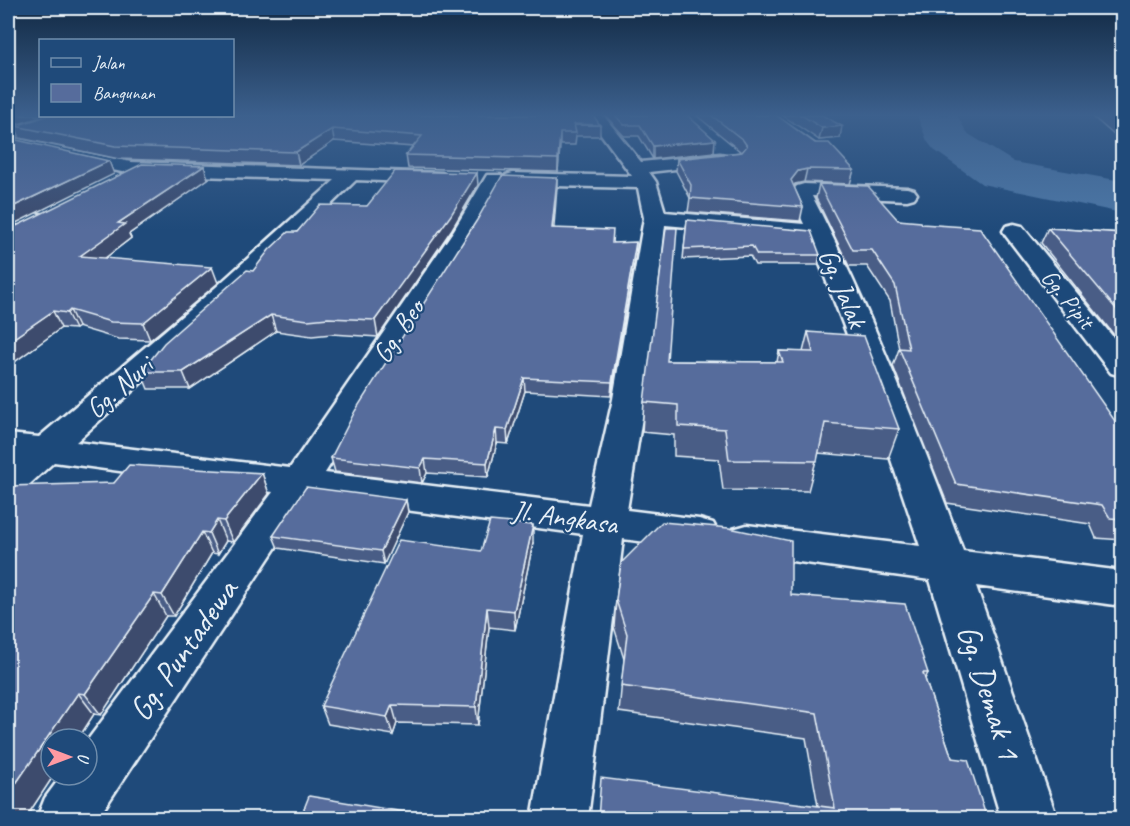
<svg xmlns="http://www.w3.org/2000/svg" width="1130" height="826" font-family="Caveat,sans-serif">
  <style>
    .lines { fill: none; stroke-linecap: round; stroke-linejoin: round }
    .river { fill: #4d78a7; fill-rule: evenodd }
    .street-casing { stroke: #e8f1f8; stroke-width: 5 }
    .street { fill: #1f4a7a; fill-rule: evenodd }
    .wall { fill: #4a5d86; stroke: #e8f1f8; stroke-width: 1.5 }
    .shaded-wall { fill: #3c4c6d; stroke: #e8f1f8; stroke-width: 1.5 }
    .building { fill: #566c9c; stroke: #e8f1f8; stroke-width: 1.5 }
    .labels { text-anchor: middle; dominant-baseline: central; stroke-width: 4.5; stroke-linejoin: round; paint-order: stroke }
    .far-street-label { font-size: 24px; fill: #e8f1f8; stroke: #1f4a7a }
    .street-label { font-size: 28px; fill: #e8f1f8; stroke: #1f4a7a }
    .near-street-label { font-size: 33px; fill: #e8f1f8; stroke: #1f4a7a }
  </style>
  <rect width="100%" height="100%" fill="#1f4a7a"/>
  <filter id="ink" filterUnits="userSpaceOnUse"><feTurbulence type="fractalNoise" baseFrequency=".0167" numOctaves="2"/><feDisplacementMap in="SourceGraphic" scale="12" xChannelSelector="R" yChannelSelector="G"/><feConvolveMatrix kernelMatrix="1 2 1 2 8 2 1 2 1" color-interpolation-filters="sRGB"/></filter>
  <g filter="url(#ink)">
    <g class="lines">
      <!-- river -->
      <path class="river" d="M917 115H957L967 133 1014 162 1122 181V213L982 184 934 150 927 141Z"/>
      <defs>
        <g id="street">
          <path d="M587 115H603L641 162 720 154 726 155 729 159 726 163 720 164 649 172 656 182 665 212 804 224 790 193 797 186 804 184 907 188 914 190 917 194 914 198 907 200 812 196C871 310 918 431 963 551L1122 571V606L976 586 1057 818H1001L930 580 747 555 733 551 727 540 733 529 747 525 920 546 863 376 810 238 665 225 645 399 627 510 699 519 713 523 719 534 713 545 699 549 623 539 588 818H532L583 534 309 497 98 818H37L45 798 62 775H87V741L273 492 54 462 21 492 8 496V463L15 457 8 456V434L39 437 215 288 335 180 131 174 8 147V137L131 162 442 173 445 177 442 181 435 183 356 180 234 299 76 442 290 468 454 230 487 175H501L503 179 506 175 513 173 632 176ZM504 179 506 183 513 185 638 188 644 218 613 399 589 505 325 473 476 230Z"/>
          <path d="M8 211 50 215 53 220 50 225 42 226 8 223Z"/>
          <path d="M1014 224 1022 226 1122 348V376L1111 373 1006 236 1003 231 1006 226Z"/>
        </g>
      </defs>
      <!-- street casing -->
      <use href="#street" class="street-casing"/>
      <!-- street -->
      <use href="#street" class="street"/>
    </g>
    <!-- wall -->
    <g class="wall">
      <path d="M605 115H687L714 152 653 159 639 136H624Z"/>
      <path d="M696 115H776L854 170 850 184 804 182 795 184 794 187 803 207 800 221 688 212 690 198 676 171 677 159 741 152Z"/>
      <path d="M782 115H822L840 138 819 140Z"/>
      <path d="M1091 115H1122V142Z"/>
      <path d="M600 125V136H576L575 145H560L558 172 408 168 406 155 413 147 334 141 299 165 119 159 20 138 15 126Z"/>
      <path d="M204 166 208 179 129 234 131 238 105 258 218 283 150 340 118 339 78 327 75 329 61 328 13 363 8 362V230Z"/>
      <path d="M557 178 553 228 613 243 636 253 611 396 525 391 508 444 497 443 488 477 427 473 422 483 335 472 331 458Z"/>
      <path d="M819 184 898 220 922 224 1122 431V540L1096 538 1090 524 947 503 893 366 899 349 890 301 867 266H849L816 198Z"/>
      <path d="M478 185 452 229 378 337 332 334 312 336 276 331 190 389H148L141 372 297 232 367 206Z"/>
      <path d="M687 220 820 255 818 265H755L750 256 683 259Z"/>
      <path d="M1048 228 1122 233V345L1041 243Z"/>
      <path d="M808 332 899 429 888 459 818 453 808 491 723 490 719 459 674 456V435L642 432 644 402 667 361 777 362 779 351 803 352Z"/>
      <path d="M262 473 269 494 233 542 226 541 218 554 212 553 174 616H166L101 715 94 714 78 739H51V775H54L25 819H8L114 483Z"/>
      <path d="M406 500 408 512 384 564 278 548 273 536Z"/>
      <path d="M533 543 515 630 489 627 478 725 397 723 393 735 328 724 321 706 481 551Z"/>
      <path d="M791 595 928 673 925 679 952 758 987 819H598L818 806 806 738 619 712 624 659 614 627 616 600Z"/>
    </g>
    <!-- shaded-wall -->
    <g class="shaded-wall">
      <path d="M8 115H40L44 116 8 127Z"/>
      <path d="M842 126 840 138 819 140 822 128Z"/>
      <path d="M332 129 334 141 299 165 296 152Z"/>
      <path d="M560 133V145L558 172V159Z"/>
      <path d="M715 140 714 152 653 159V146Z"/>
      <path d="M109 161 114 174 8 227V209Z"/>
      <path d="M204 166 208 179 129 234 131 238 87 272 80 256 118 223Z"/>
      <path d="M807 169 804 182 795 184 788 194 791 180 798 171Z"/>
      <path d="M477 173 478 185 452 229 378 337 375 320Z"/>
      <path d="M557 178V188L553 239 552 228Z"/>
      <path d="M636 242V253L611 396 612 382Z"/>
      <path d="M212 267 218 283 150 340 143 323Z"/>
      <path d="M70 310 78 327 75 329 67 313Z"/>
      <path d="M53 311 61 328 13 363 8 353V342Z"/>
      <path d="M271 315 276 331 190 389 183 372Z"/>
      <path d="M524 378 525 391 508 444 507 430Z"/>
      <path d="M496 429 497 443 488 477 487 463Z"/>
      <path d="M425 459 427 473 422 483 420 468Z"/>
      <path d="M262 473 269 494 233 542 224 521Z"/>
      <path d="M406 500 408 512 384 564 381 551Z"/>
      <path d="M217 520 226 541 218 554 209 533Z"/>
      <path d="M533 525V543L515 630 514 611Z"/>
      <path d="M202 532 212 553 174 616 162 595Z"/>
      <path d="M154 594 166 616 101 715 85 694Z"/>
      <path d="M487 608 489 627 478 725 476 707Z"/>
      <path d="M78 693 94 714 78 739H51V775H54L25 819H8V795Z"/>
      <path d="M392 705 397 723 393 735 387 717Z"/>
    </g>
    <!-- building -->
    <g class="building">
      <path d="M232 115H593L600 125 574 124 576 133H560L558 159 406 155 422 136 332 129 296 152 115 146 15 126 47 116Z"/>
      <path d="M615 115H687L715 140 653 146 640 125H624Z"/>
      <path d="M711 115H776L815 143H829L854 170 807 169 798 171 791 180 803 207 690 198 691 185 677 159 742 152 747 146 743 140Z"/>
      <path d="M801 115H822L842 126 822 128Z"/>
      <path d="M1111 115H1122V124Z"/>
      <path d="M8 138 109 161 8 209Z"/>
      <path d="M142 164 204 166 118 223 125 224 80 256 212 267 143 323 111 322 70 310 67 313 53 311 8 342V230Z"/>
      <path d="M395 171 477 173 451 215 375 320 328 318 308 320 271 315 183 372H141L164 343 247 270 253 271 269 250 288 232H297L320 205 367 206Z"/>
      <path d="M502 176 557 178 552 228 613 230 612 243 636 242 612 382 524 378 507 430 496 429 487 463 425 459 420 468 331 458 355 411 477 220Z"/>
      <path d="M819 184 868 186 898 220 921 222 922 224 980 228 1122 431V519L1110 518 1102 505 956 484 899 348 909 349 895 285 872 250H853Z"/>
      <path d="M687 220 811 231 820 255H757L752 246 684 249Z"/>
      <path d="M666 228H677L667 361 783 362 779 351 813 352 808 332 864 336 899 429 825 423 817 461 729 460 725 429 678 426V405L644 402Z"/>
      <path d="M1048 228 1122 233V316Z"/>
      <path d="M129 465 262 473 224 521 217 520 209 533 202 532 162 595 154 594 85 694 78 693 8 795V486L114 483Z"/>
      <path d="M306 487 406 500 381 551 273 536Z"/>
      <path d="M490 521 533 525 514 611 487 608 476 707 392 705 387 717 321 706 399 540 481 551Z"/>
      <path d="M662 522 729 528 791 541V595L905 604 928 673H923L952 758 968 760 987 819H598L601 778 835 808 817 713 621 686 627 634 616 600 621 563Z"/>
      <path d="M309 796 434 817 433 819H300Z"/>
    </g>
  </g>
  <!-- sky -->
  <linearGradient id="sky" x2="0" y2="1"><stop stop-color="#112943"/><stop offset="0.5" stop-color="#3c608d"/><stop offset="1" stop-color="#3c608d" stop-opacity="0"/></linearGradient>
  <rect width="1130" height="230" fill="url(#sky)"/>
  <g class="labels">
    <!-- far-street labels -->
    <g class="far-street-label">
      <text transform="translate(1068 299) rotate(51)">Gg. Pipit</text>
    </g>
    <!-- street labels -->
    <g class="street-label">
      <text transform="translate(843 288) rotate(67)">Gg. Jalak</text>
      <text transform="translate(398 331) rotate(-56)">Gg. Beo</text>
      <text transform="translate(119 387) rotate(-41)">Gg. Nuri</text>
      <text transform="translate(565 517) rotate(8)">Jl. Angkasa</text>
    </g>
    <!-- near-street labels -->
    <g class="near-street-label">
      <text transform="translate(183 650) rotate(-55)">Gg. Puntadewa</text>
      <text transform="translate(989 692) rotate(72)">Gg. Demak 1</text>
    </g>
  </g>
  <!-- margin -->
  <rect width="1130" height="826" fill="none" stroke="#1f4a7a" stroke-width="30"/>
  <rect x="15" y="15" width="1100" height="796" fill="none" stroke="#e8f1f8" stroke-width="2" filter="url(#ink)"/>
  <!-- legend -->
  <rect x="39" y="39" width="195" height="78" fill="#1f4a7a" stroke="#6f8dac" stroke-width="1.5"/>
  <rect x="51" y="58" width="30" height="9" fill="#1f4a7a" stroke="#6f8dac" stroke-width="1.5"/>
  <text x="93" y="69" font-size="18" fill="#e8f1f8">Jalan</text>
  <rect x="51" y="84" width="30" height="18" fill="#566c9c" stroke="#6f8dac" stroke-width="1.5"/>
  <text x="93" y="99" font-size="18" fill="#e8f1f8">Bangunan</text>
  <!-- north arrow -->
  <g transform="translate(69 757) rotate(90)"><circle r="28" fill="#1f4a7a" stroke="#6f8dac" stroke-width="1.5"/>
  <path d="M0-4.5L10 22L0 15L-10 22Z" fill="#ff9aa2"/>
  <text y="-9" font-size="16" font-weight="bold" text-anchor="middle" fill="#e8f1f8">U</text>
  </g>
</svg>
